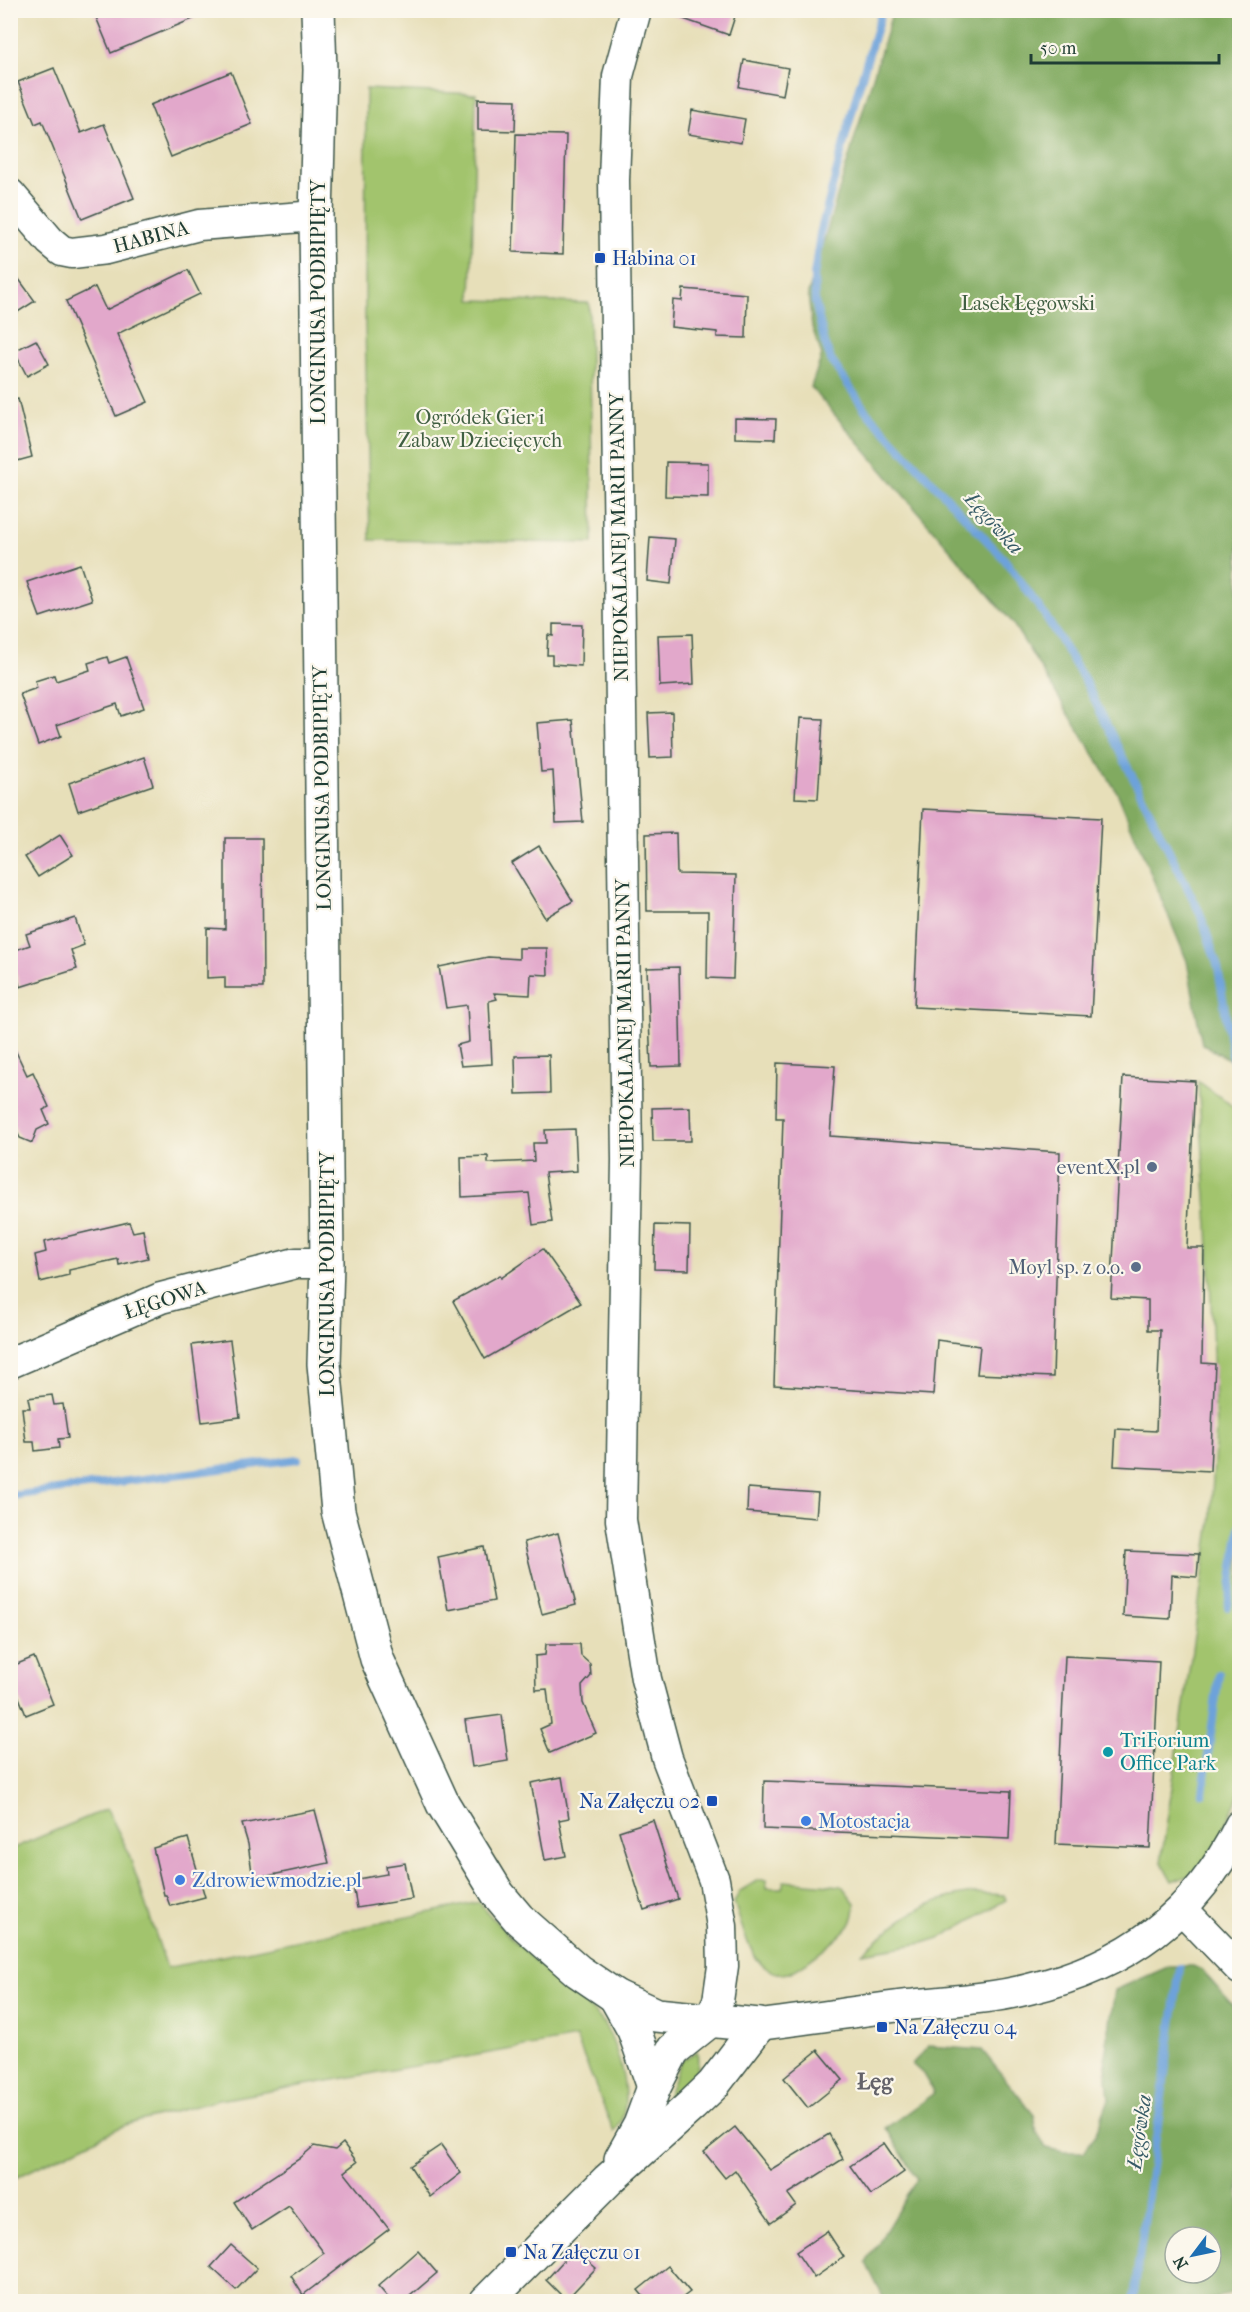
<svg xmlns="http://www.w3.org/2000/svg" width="1250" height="2312" font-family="'IM FELL French Canon',serif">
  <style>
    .green { fill: #a2c46d; stroke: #608050; stroke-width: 1.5 }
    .forest { fill: #81aa60; stroke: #50744a; stroke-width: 1.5; fill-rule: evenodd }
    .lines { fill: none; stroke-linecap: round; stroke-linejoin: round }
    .stream { stroke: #6da2da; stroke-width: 8 }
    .building { fill: #e2a8cb }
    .street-casing { stroke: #3d5548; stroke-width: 33 }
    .secondary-casing { stroke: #3d5548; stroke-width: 36 }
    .street { stroke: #fff; stroke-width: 30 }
    .secondary { stroke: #fff; stroke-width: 33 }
    .transit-dot { fill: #1a4fb4; stroke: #fbf7ec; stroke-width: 2 }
    .service-dot { fill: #5c6f8a; stroke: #fbf7ec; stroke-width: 2 }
    .culture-dot { fill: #0f9aa8; stroke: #fbf7ec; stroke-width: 2 }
    .shop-dot { fill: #3f7fe0; stroke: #fbf7ec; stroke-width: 2 }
    .labels { text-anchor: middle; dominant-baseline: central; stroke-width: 4.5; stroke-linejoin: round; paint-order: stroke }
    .street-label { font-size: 20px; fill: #1f3d34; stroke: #fbf7ec }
    .transit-label { font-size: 20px; fill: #164399; stroke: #fbf7ec; text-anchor: start }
    .park-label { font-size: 20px; fill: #405f42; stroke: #fbf7ec }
    .service-label { font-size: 20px; fill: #4e5e75; stroke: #fbf7ec; text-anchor: end }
    .culture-label { font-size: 20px; fill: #0d838f; stroke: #fbf7ec; text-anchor: start }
    .shop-label { font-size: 20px; fill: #366cbe; stroke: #fbf7ec; text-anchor: start }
    .water-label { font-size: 21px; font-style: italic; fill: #365b66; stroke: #fbf7ec }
    .quarter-label { font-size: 22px; font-weight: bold; fill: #636269; stroke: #fbf7ec }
  </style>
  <rect width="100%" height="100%" fill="#fbf7ec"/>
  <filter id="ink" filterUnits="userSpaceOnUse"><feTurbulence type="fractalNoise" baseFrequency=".0167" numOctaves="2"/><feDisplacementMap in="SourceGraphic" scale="12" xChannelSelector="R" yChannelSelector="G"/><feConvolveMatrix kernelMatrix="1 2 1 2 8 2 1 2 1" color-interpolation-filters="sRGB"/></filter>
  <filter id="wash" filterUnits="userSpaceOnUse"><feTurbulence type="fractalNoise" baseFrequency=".008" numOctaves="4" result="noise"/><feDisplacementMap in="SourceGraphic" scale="24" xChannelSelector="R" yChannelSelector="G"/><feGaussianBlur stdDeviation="1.35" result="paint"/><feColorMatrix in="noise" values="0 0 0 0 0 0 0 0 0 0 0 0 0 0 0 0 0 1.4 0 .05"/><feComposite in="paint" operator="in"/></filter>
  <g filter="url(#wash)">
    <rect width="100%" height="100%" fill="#e7dfb9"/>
    <!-- green -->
    <g class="green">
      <path d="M366 89 476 94 471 300 589 303 593 543 370 540 365 325Z"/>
      <path d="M1198 1081 1239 1111 1240 1792 1217 1845 1195 1873 1172 1882 1161 1862 1210 1527 1216 1430 1208 1226Z"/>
      <path d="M107 1809 127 1849 167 1968 479 1902C505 1935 536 1962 567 1990 578 2000 596 2011 604 2024 619 2050 637 2108 614 2132L576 2038 218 2100 125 2125 11 2180V1849Z"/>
      <path d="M758 1880H766L767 1888H782L784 1881 842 1886 855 1903C855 1911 854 1918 850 1925 842 1936 801 1969 788 1973 780 1975 772 1972 766 1968 748 1955 741 1922 734 1902L740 1891Z"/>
      <path d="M974 1893 1004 1895 1006 1900 942 1937 923 1943 862 1953C899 1920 923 1899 974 1893Z"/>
      <path d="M697 2051C702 2083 685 2093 662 2110L681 2061Z"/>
    </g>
    <!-- forest -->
    <g class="forest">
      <path d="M893 10 1239 11V1065L1202 1044 1187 961 1117 792 1012 622 811 387 822 355 812 327 808 294Z"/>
      <path d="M1170 1966H1193L1202 1970 1239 2013V2290L1203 2302 885 2301 866 2263 917 2179 886 2128 934 2093 923 2074 912 2064 929 2046 982 2050 1034 2115 1037 2133 1046 2148 1064 2152H1084L1095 2136 1109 2099 1105 2056 1115 1990ZM1175 2237H1211V2273H1175Z"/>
    </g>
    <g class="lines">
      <!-- stream -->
      <g class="stream">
        <path d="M882 10 856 97 820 234 814 276 815 302 825 343 831 360 866 411 1005 560 1046 617 1085 681 1200 913 1218 967 1233 1060"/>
        <path d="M10 1496 298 1459"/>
        <path d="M1228 1607 1240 1527"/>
        <path d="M1203 1793 1219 1674"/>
        <path d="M1133 2302 1180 1968"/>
      </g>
    </g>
    <g id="blocks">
      <!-- building -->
      <g class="building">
        <path d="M93 10H212V11L111 53Z"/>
        <path d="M672 10H737L729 35 672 15Z"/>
        <path d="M744 60 788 68 783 95 739 87Z"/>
        <path d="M54 68 81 133 104 124 134 198 82 219 42 121 35 124 18 82Z"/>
        <path d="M231 72 252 124 171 157 150 105Z"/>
        <path d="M478 99 516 100 515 131 478 130Z"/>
        <path d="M692 110 745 119 741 143 688 134Z"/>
        <path d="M516 134 566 135 563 254 513 252Z"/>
        <path d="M10 267 35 301 10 317Z"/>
        <path d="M188 270 200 294 117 334 148 402 116 416 66 301 95 287 106 310Z"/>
        <path d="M683 289 747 294 746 338 717 337V332L671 327 673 300 682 301Z"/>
        <path d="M36 340 49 364 27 376 14 351Z"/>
        <path d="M18 399 32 457 10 463V400Z"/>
        <path d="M735 418 776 419 775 439 735 438Z"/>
        <path d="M666 462 708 463V497L665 496Z"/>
        <path d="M650 537 675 539 671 584 647 581Z"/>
        <path d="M80 564 92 600 40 617 27 582Z"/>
        <path d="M553 624 582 625 581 666 552 664V655H547L548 635 553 636Z"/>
        <path d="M692 634 694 684 660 686 658 635Z"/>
        <path d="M107 657 109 663 126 657 144 708 121 716 117 704 87 714 57 725 61 736 38 745 20 694 37 688 35 681 54 675 56 681 90 670 88 663Z"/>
        <path d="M672 712 673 757 650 758 648 713Z"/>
        <path d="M800 718 823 719 818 799 795 798Z"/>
        <path d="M573 720 583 822 556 823 553 771 541 772 537 723Z"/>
        <path d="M144 757 153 785 78 811 69 783Z"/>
        <path d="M923 809 1101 818 1091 1016 914 1007Z"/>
        <path d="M676 833 677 874 736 875 733 979 707 978 708 911H647L646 834Z"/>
        <path d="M60 835 73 855 38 877 25 857Z"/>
        <path d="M225 838H262L263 988H225V977L207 978V928L225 929Z"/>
        <path d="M539 846 573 901 545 918 512 863Z"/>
        <path d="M75 918 84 945 71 950 77 969 20 987 10 952 30 945 26 934Z"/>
        <path d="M519 948H547L548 975 531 974 530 995 494 993 497 999 489 1001 492 1064 461 1066 457 1045 469 1042 467 1005 446 1008 439 967 488 957 519 959Z"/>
        <path d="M679 967 681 1066 651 1067 647 968Z"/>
        <path d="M10 1039 27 1075 33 1072 49 1107 43 1110 49 1124 37 1130 32 1143 20 1138 10 1118Z"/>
        <path d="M549 1055 550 1093 516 1094 515 1056Z"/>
        <path d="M777 1063 835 1066 830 1136 1060 1152 1053 1377 977 1374 980 1346 937 1340 933 1395 774 1385 783 1118H776Z"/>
        <path d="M1123 1077 1195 1081 1187 1248H1204L1202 1363 1215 1364 1210 1471 1114 1466 1116 1429 1156 1431 1160 1330H1148V1300L1111 1298Z"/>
        <path d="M690 1107 691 1141H653L652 1108Z"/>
        <path d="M575 1129 577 1171 545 1173 552 1222 533 1225 529 1193 462 1197 461 1157 488 1156V1163L534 1161 533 1143H546L545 1130Z"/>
        <path d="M129 1222 133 1232 143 1230 148 1258 119 1265 118 1259 69 1270V1275L40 1282 35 1255 46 1252 44 1242Z"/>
        <path d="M655 1225 690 1226 689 1270 654 1269Z"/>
        <path d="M543 1249 581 1303 485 1359 453 1301 500 1275 501 1278Z"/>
        <path d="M230 1340 240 1417 202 1422 192 1345Z"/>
        <path d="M52 1395 54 1405 63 1404 68 1438 58 1439 59 1448 35 1451 34 1442H26L22 1408H30L28 1398Z"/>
        <path d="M748 1488 818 1493 816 1518 747 1512Z"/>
        <path d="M558 1533 576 1605 542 1614 524 1542Z"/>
        <path d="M484 1547 494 1601 448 1610 438 1557Z"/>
        <path d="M1126 1551 1199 1554 1197 1577 1172 1575 1170 1619 1123 1616Z"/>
        <path d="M546 1644H580L581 1656 590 1664 591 1676 582 1686 583 1703 596 1733 550 1753 540 1729 551 1724 547 1689 536 1690 535 1656 545 1655Z"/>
        <path d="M1065 1656 1159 1661 1150 1848 1056 1844Z"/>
        <path d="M34 1657 53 1704 26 1715 10 1675V1667Z"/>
        <path d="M502 1715 508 1761 472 1767 465 1720Z"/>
        <path d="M562 1777 569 1818 559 1820 566 1856 545 1860 531 1783Z"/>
        <path d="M764 1781 1011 1791 1009 1839 763 1829Z"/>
        <path d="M315 1810 329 1863 253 1879 248 1844 242 1824Z"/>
        <path d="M653 1820 678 1899 644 1910 619 1831Z"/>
        <path d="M188 1838 205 1897 170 1906 166 1895H164L153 1848Z"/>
        <path d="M405 1863 412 1899 357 1908 352 1880 387 1874 386 1866Z"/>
        <path d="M818 2050 843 2080 808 2108 784 2078Z"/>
        <path d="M735 2127 770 2170 829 2134 843 2159 788 2194 796 2205 771 2223 735 2170 725 2178 704 2152Z"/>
        <path d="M343 2143 357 2162 344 2172 389 2229 303 2295 291 2276 324 2253 289 2206 252 2230 234 2202 299 2159 314 2146 335 2150Z"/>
        <path d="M884 2143 904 2172 871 2195 850 2166Z"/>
        <path d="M441 2145 461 2173 430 2197 410 2166Z"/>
        <path d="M827 2231 844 2257 814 2278 796 2252Z"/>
        <path d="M231 2245 257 2268 236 2290 211 2267Z"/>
        <path d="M574 2249 596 2268 566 2300 546 2280Z"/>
        <path d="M418 2251 437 2273 404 2301H391L378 2286Z"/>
        <path d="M668 2266 690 2292 678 2301H647L638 2290Z"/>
      </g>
    </g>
  </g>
  <g filter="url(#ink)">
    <use href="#blocks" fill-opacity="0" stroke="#3d5548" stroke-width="1.5"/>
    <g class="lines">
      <defs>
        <g id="street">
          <path d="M636 10 618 76 614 180 627 1160 621 1520 646 1679 667 1758 714 1880 722 1926 723 1966 718 2001 708 2022"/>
          <path d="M10 194 50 241 62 251 72 253 106 249 199 225 316 216"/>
          <path d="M10 1363 161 1298 296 1263H327"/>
          <path d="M1183 1910 1240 1969"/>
          <path d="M759 2025C809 2019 858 2011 908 2005 948 2001 990 1999 1029 1989 1126 1966 1196 1915 1240 1825"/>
        </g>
        <g id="secondary">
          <path d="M318 10 320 70 316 216 327 1263 324 1364 338 1511 377 1659 443 1804 498 1894 519 1919 578 1971 615 1996 656 2015 759 2025"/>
          <path d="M615 1996 634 2030 654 2087"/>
          <path d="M621 2159 640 2125 654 2087 673 2050 708 2022"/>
          <path d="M486 2302 608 2180 692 2105 713 2085 759 2025"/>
        </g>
      </defs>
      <!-- street casing -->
      <use href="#street" class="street-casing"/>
      <!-- secondary casing -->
      <use href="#secondary" class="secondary-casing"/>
      <!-- street -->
      <use href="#street" class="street"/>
      <!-- secondary -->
      <use href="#secondary" class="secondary"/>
    </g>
  </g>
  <!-- markers -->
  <g class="transit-dot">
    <rect x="594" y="252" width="12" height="12" rx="3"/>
    <rect x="706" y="1795" width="12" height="12" rx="3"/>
    <rect x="876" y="2021" width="12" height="12" rx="3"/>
    <rect x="505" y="2246" width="12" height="12" rx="3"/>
  </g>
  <g class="service-dot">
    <circle cx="1152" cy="1167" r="6"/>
    <circle cx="1136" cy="1267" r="6"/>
  </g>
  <circle class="culture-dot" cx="1108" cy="1752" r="6"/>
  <g class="shop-dot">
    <circle cx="806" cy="1821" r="6"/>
    <circle cx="180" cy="1880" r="6"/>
  </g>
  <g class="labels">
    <!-- street labels -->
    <g class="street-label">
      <text transform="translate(151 237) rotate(-15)">HABINA</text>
      <text transform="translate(318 302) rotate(-90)">LONGINUSA PODBIPIĘTY</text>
      <text transform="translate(619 537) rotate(-91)">NIEPOKALANEJ MARII PANNY</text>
      <text transform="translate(322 788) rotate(-91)">LONGINUSA PODBIPIĘTY</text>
      <text transform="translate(625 1023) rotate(-91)">NIEPOKALANEJ MARII PANNY</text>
      <text transform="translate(327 1274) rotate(-90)">LONGINUSA PODBIPIĘTY</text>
      <text transform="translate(165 1300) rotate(-18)">ŁĘGOWA</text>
    </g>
    <!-- transit labels -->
    <g class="transit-label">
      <text x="612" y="258">Habina 01</text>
      <text x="700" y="1801" text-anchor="end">Na Załęczu 02</text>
      <text x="894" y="2027">Na Załęczu 04</text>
      <text x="523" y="2252">Na Załęczu 01</text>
    </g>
    <!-- park labels -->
    <g class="park-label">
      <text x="1028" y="303">Lasek Łęgowski</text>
      <text x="480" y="417">Ogródek Gier i<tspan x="480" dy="23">Zabaw Dziecięcych</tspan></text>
    </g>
    <!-- service labels -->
    <g class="service-label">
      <text x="1140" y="1167">eventX.pl</text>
      <text x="1124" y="1267">Moyl sp. z o.o.</text>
    </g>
    <!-- culture labels -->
    <g class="culture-label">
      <text x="1120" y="1740">TriForium<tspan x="1120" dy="23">Office Park</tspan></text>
    </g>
    <!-- shop labels -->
    <g class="shop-label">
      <text x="818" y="1821">Motostacja</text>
      <text x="192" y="1880">Zdrowiewmodzie.pl</text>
    </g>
    <!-- water labels -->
    <g class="water-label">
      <text transform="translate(994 523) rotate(48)">Łęgówka</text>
      <text transform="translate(1139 2132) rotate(-82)">Łęgówka</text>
    </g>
    <!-- quarter labels -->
    <g class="quarter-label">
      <text x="875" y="2082">Łęg</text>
    </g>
  </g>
  <!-- margin -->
  <rect width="1250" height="2312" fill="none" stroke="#fbf7ec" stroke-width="36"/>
  <!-- north arrow -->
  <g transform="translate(1193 2255) rotate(238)"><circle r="28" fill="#fbf7ec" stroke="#a3ada2" stroke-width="1.5"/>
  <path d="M0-4.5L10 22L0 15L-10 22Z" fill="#1f6fb2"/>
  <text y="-9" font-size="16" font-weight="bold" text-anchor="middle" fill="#1f3d34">N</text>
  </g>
  <!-- scale -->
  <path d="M1031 54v9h188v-9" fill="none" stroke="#1f3d34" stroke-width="3"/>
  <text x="1040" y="54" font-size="18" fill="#1f3d34" stroke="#fbf7ec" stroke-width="4.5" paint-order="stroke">50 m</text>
</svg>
